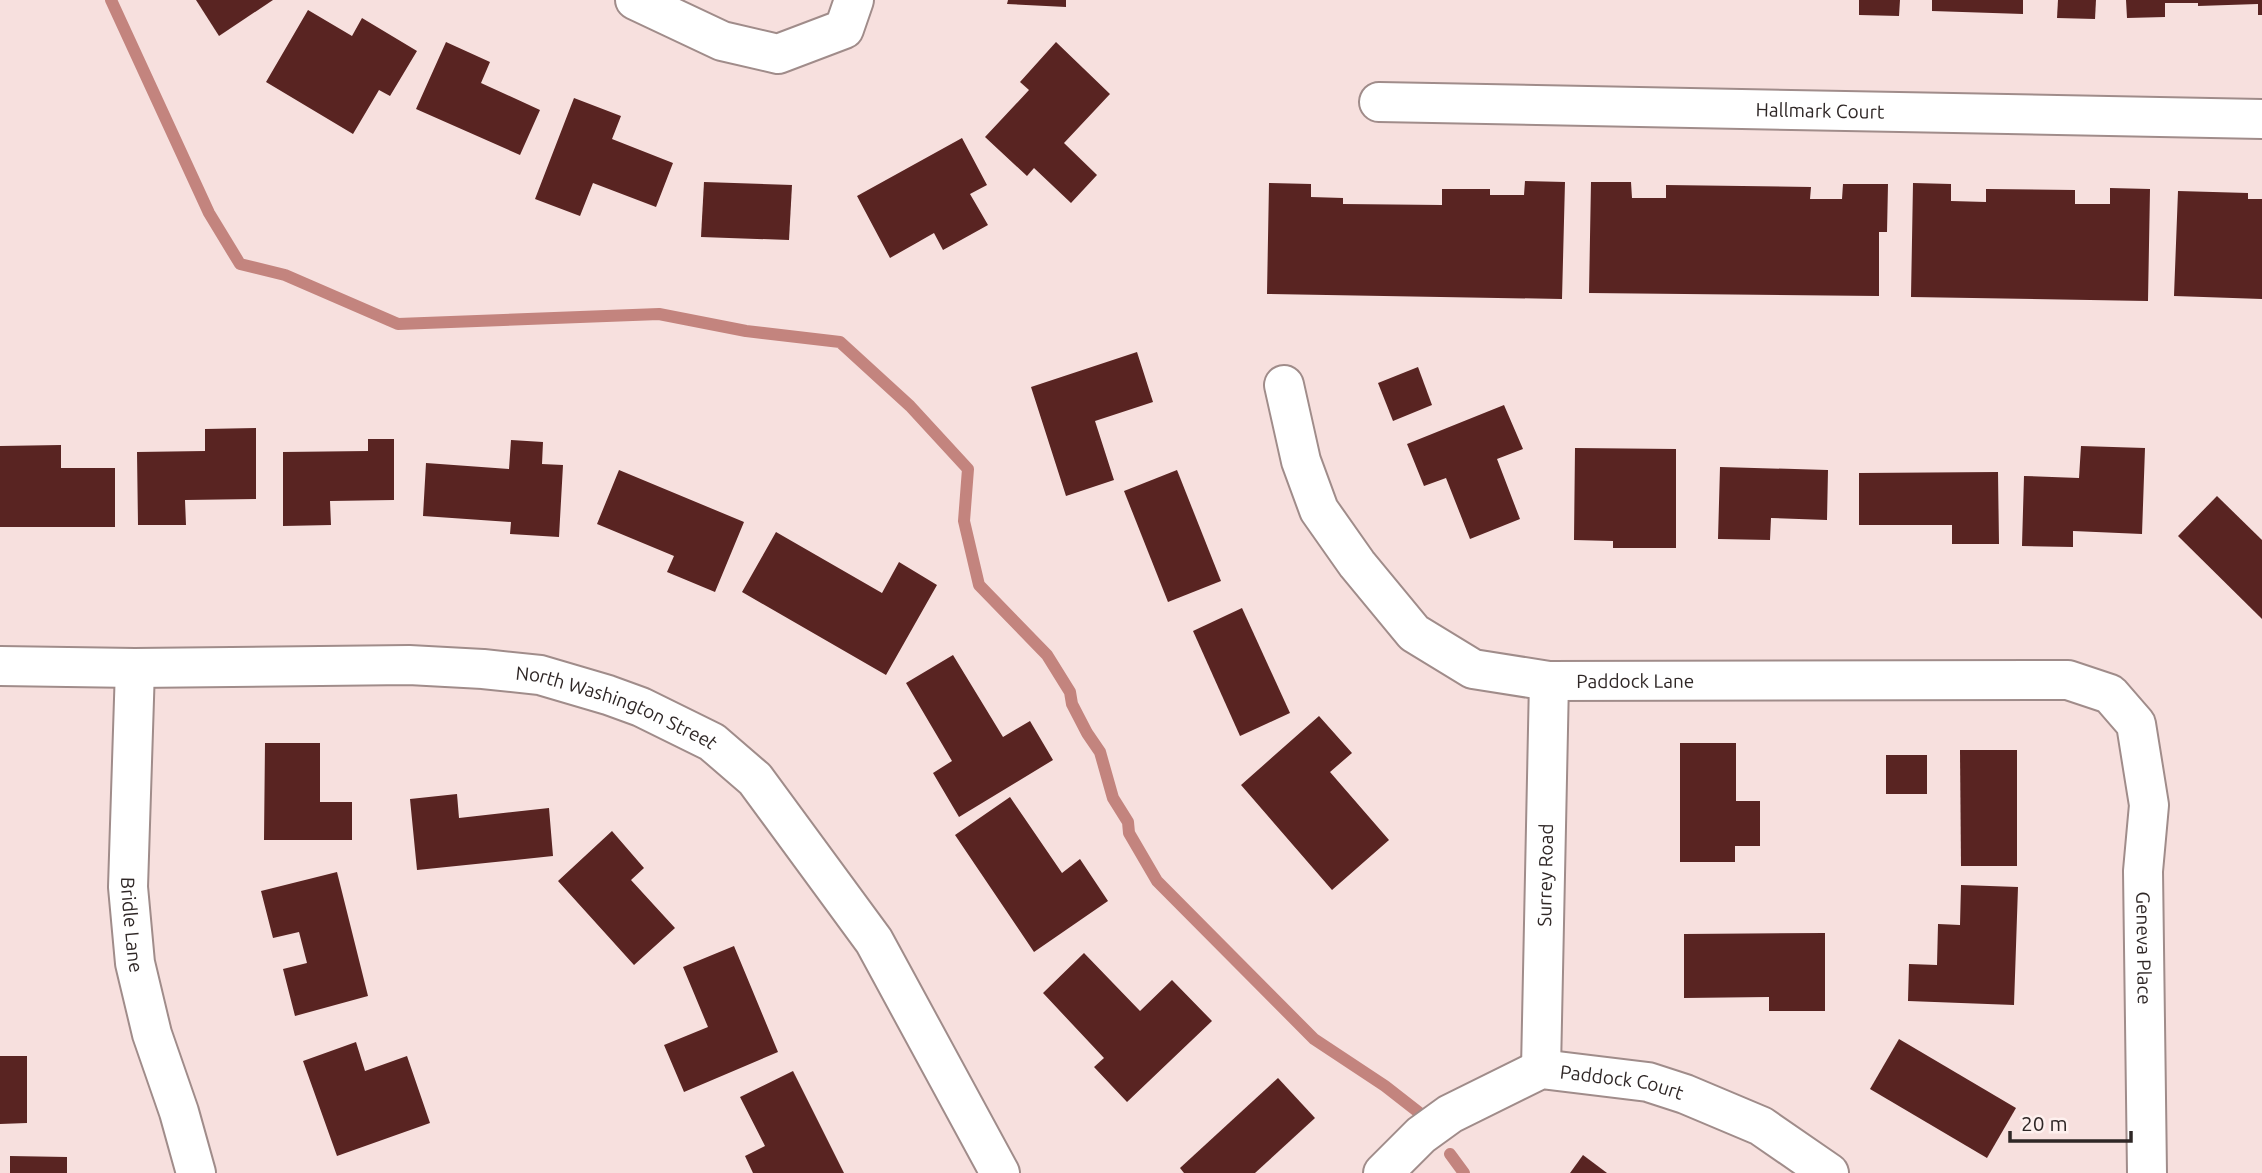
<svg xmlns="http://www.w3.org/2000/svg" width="2262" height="1173" font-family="Ubuntu,sans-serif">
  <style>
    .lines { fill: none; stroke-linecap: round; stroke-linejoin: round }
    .stream { stroke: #c3847e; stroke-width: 12 }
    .building { fill: #592422 }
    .minor-casing { stroke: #a08c8a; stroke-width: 42 }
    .minor { stroke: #fff; stroke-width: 38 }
    .labels { text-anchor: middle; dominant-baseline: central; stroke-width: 7; stroke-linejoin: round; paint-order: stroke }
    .street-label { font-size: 19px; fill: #2f2726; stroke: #fef0ee }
  </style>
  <rect width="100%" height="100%" fill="#f7e0de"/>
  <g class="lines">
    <!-- stream -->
    <g class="stream">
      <path d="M111 0 209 213 240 264 285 275 398 324 659 314 746 331 840 342 910 406 968 469 964 521 979 585 1047 655 1070 692 1072 704 1087 733 1100 752 1113 798 1128 822 1129 833 1157 881 1314 1039 1385 1086 1426 1118"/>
      <path d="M1450 1154 1464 1173"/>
    </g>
  </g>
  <!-- building -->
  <g class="building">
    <path d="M196 0H273L219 36Z"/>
    <path d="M1008 0H1066V7L1007 4Z"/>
    <path d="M1859 0H1900L1899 16 1859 15Z"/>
    <path d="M1932 0H2023V14L1932 11Z"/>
    <path d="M2058 0H2096L2095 19 2057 18Z"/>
    <path d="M2126 0H2262V15H2258V4L2198 6V3H2165V17L2127 18Z"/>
    <path d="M308 10 352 36 362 18 417 51 390 96 379 90 353 134 266 82Z"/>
    <path d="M446 42 490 62 481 83 540 110 520 155 416 109Z"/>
    <path d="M1056 42 1110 94 1064 143 1097 175 1071 203 1034 168 1027 176 985 137 1029 90 1020 82Z"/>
    <path d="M574 98 621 116 612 139 673 163 656 207 593 183 580 216 535 199Z"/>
    <path d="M962 138 987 185 970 194 988 225 943 250 934 233 890 258 857 196Z"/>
    <path d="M1525 181 1565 182 1562 299 1267 294 1269 183 1311 184V197L1343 198V204L1442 205V189H1490V195H1524Z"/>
    <path d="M704 182 792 185 789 240 701 237Z"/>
    <path d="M1591 182H1631L1632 198H1666V185L1811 187 1810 199H1842L1843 184H1888L1887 232H1879V296L1589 293Z"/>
    <path d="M1913 183 1951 184V201L1986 202V189L2075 190V204H2110V188L2150 189 2148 301 1911 297Z"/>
    <path d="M2178 191 2248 193V199H2262V299L2174 296Z"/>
    <path d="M1137 352 1153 402 1095 421 1114 480 1066 496 1031 387Z"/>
    <path d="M1418 367 1432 405 1393 421 1378 383Z"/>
    <path d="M1504 405 1523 449 1497 459 1520 519 1470 539 1446 478 1424 486 1407 444Z"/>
    <path d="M256 428V499L185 500 186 525H138L137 452 205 451V429Z"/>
    <path d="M368 439H394V500L330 501 331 525 283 526V452L368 451Z"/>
    <path d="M511 440 543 442 542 464 563 465 559 537 510 534 511 522 423 516 426 463 509 469Z"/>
    <path d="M61 445V468H115V527H0V446Z"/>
    <path d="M2081 446 2145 448 2142 534 2073 531V547L2022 546 2024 476 2079 478Z"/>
    <path d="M1575 448 1676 449V548H1613V541L1574 540Z"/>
    <path d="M1720 467 1828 470 1827 520 1771 518 1770 540 1718 539Z"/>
    <path d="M619 470 744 522 715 592 667 572 674 556 597 524Z"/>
    <path d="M1177 470 1221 581 1168 602 1124 491Z"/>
    <path d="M1998 472 1999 544H1952V525H1859V473Z"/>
    <path d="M2217 496 2262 540V619L2178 536Z"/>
    <path d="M776 532 882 593 899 562 937 585 886 675 742 592Z"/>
    <path d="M1242 608 1290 713 1240 736 1193 631Z"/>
    <path d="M953 655 1003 737 1030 721 1053 760 959 817 933 773 952 761 906 683Z"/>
    <path d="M1319 716 1352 753 1330 772 1389 840 1332 890 1241 785Z"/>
    <path d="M265 743H320V802H352V840H264Z"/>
    <path d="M1680 743H1736V801H1760V846H1735V862H1680Z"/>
    <path d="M1960 750H2017V866H1961Z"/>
    <rect x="1886" y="755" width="41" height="39"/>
    <path d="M457 794 459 818 549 808 553 856 417 870 410 799Z"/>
    <path d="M1010 797 1062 873 1080 859 1108 901 1034 952 955 835Z"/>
    <path d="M612 831 644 868 631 880 675 928 634 965 558 881Z"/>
    <path d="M337 872 368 996 295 1016 283 969 307 963 299 932 273 938 261 891Z"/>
    <path d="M1961 885 2018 887 2014 1005 1908 1001 1909 964 1937 965 1938 924 1960 925Z"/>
    <path d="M1825 933V1011H1769V997L1684 998V934Z"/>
    <path d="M734 946 778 1052 684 1092 664 1045 708 1027 683 967Z"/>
    <path d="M1084 953 1140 1011 1172 980 1212 1021 1127 1102 1094 1067 1104 1058 1043 993Z"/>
    <path d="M1899 1039 2016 1108 1987 1158 1870 1089Z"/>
    <path d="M356 1042 365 1071 407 1056 430 1123 337 1156 303 1061Z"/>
    <path d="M0 1056H27V1123L0 1124Z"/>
    <path d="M793 1071 844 1173H753L745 1156 765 1146 740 1097Z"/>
    <path d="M1278 1078 1315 1118 1255 1173H1184L1180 1168Z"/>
    <path d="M1583 1155 1607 1173H1570Z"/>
    <path d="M10 1156 67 1157V1173H10Z"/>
  </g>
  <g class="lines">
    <defs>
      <g id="minor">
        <path d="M635 0 722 41 778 54 844 29 854 0"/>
        <path id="s1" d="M1379 102 2262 119"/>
        <path id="s2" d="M1284 385 1301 461 1319 510 1357 564 1414 633 1473 669 1549 681 2068 680 2110 694 2136 724 2149 805 2143 871 2147 1173"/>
        <path id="s3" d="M0 666 135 668 409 665 483 669 540 675 608 695 641 707 712 742 755 779 874 941 1000 1173"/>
        <path id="s4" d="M135 668 128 887 135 963 152 1034 179 1112 196 1173"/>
        <path id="s5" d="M1541 1069 1549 681"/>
        <path id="s6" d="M1383 1173 1421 1135 1450 1114 1541 1069 1648 1082 1685 1094 1761 1126 1829 1173"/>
      </g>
    </defs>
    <!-- minor casing -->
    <use href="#minor" class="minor-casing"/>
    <!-- minor -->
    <use href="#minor" class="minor"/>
  </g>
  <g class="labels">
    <!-- street labels -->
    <g class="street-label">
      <text stroke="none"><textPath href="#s1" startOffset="441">Hallmark Court</textPath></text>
      <text stroke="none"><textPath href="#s2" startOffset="518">Paddock Lane</textPath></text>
      <text stroke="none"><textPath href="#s3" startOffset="623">North Washington Street</textPath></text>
      <text stroke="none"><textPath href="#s5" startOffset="194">Surrey Road</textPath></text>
      <text stroke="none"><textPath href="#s4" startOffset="257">Bridle Lane</textPath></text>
      <text stroke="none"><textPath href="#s2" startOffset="1260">Geneva Place</textPath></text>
      <text stroke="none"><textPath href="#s6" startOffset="273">Paddock Court</textPath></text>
    </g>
  </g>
  <!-- scale -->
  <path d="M2010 1131v10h121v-10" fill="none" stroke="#2f2726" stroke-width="3.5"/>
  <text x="2021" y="1131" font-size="21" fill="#2f2726" stroke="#fef0ee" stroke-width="5" paint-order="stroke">20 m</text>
</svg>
